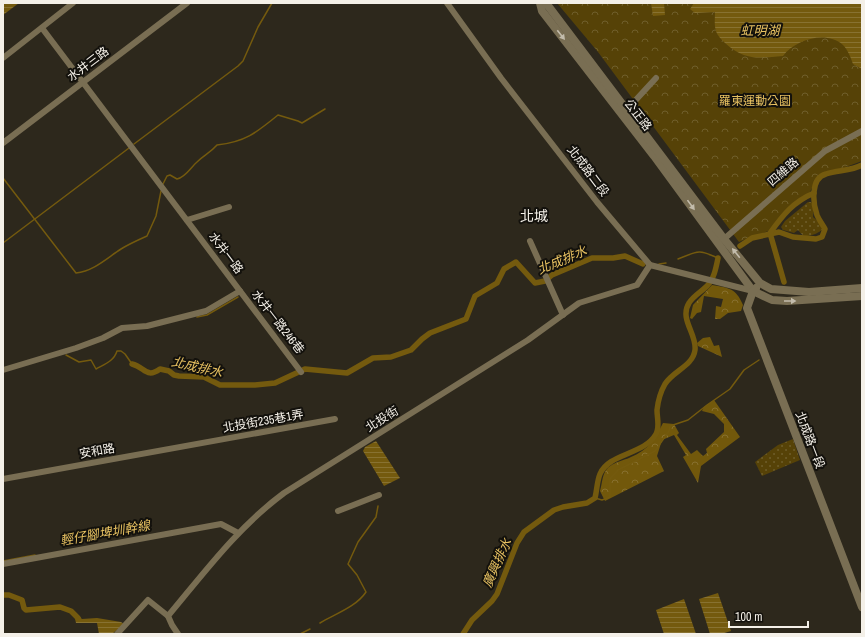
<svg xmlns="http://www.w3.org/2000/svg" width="865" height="637" font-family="'Archivo Narrow','Noto Sans TC',sans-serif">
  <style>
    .grass { fill: url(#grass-dots) }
    .forest { fill: url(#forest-crowns) }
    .park { fill: url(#park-crowns) }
    .water { fill: url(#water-rules) }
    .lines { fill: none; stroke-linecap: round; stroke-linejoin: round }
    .stream { stroke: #745a0e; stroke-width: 1.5 }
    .canal { stroke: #745a0e; stroke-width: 5.5 }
    .minor { stroke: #796e53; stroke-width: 6 }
    .tertiary { stroke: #796e53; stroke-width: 8 }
    .oneway { fill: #c3bcac }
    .labels { text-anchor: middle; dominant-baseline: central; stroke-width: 4; stroke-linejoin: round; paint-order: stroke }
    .street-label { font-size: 12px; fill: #f4f0e8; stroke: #13110c }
    .park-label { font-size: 12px; fill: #e7c161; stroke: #13110c }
    .water-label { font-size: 13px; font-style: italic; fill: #e7c161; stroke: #13110c }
    .quarter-label { font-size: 14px; fill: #f4f0e8; stroke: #13110c }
  </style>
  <defs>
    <pattern id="grass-dots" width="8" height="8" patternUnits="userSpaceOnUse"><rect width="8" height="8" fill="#564207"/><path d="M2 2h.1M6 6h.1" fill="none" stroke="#6f5e2b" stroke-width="1.8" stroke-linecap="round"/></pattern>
    <pattern id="forest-crowns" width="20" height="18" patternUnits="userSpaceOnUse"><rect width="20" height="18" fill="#72580b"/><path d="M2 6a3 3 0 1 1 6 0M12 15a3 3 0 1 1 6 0" fill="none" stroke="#87702f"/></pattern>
    <pattern id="park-crowns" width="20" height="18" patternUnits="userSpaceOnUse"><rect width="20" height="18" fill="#564207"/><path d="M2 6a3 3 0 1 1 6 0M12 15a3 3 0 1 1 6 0" fill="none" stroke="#6f5e2b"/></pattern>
    <pattern id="water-rules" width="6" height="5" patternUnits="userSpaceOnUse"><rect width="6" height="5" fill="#745a0e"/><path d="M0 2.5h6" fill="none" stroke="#887231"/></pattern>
  </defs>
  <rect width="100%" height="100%" fill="#2d281c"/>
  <!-- grass -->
  <g class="grass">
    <path d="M808 202H811L814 205 813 217 821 224 823 229C819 233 808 238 803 235 802 235 798 230 798 230L794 233 783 230 781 227 785 221Z"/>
    <path d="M793 439 800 460 762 476 755 462 778 445Z"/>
  </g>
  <!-- forest -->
  <g class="forest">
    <path d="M712 285C729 288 736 288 743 305L741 311 728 313 720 319H715L716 306 721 307 723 299 704 296 701 312 697 313 692 319 690 318 693 305Z"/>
    <path d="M710 337 714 346 719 345 722 357 698 346 697 343 703 338Z"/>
    <path d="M714 400 740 437 701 466 698 483 683 457 686 455 674 435 662 440 657 456 664 471 605 501 600 491C602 485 602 476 606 470 612 462 623 461 631 457 648 450 655 439 663 423L674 424 679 433 677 435 691 454 697 450 703 456 707 453 706 449 724 432V424L714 414 702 411 704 407Z"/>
  </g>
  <!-- park -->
  <path class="park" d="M557 3H862V161L835 171 818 175 810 192 785 212 773 229 753 237 748 238 739 242 598 52Z"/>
  <!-- water -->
  <g class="water">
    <path d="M3 3H19L3 15Z"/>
    <path d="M651 3H664L665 15 653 16Z"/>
    <path d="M694 3H862V69L853 64C851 58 848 50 843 45 826 30 795 40 783 56 759 58 745 61 725 43 722 40 717 35 716 31 714 25 715 18 715 12L695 13 690 9Z"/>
    <path d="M376 441 400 478 384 486 363 451 365 447Z"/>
    <path d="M718 593 731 631 721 634H710L699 599Z"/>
    <path d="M684 599 696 634H664L656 610Z"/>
    <path d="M73 610 82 619 97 618 121 622 124 624 112 634H99L97 623H76Z"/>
  </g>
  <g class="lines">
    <!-- stream -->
    <g class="stream">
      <path d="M134 144 238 66 243 61 258 27 272 3"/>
      <path d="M3 178 76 273C94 271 107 258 121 249 129 244 138 240 147 236L156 216 161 191"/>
      <path d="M163 184 167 176 170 175 177 179C186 177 190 168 197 162 204 155 210 153 217 145 245 142 256 133 278 115L298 121 302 123 325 109"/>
      <path d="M3 243 129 148"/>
      <path d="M678 259C698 251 698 249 718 258"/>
      <path d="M659 264 666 263"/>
      <path d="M197 317 207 315 238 297"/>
      <path d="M66 355 79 362 91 360 96 369C105 364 114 361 117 351H121L125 354 132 364"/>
      <path d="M595 498 602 500 610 497V479L618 470 655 451 669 431 670 426 688 420 707 405 730 389 744 370 759 360"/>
      <path d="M3 561 35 555"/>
      <path d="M320 623C335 614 356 607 366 592L357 575 348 564 358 542 376 517 378 506"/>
      <path d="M300 634 310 629"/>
    </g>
    <!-- canal -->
    <g class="canal">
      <path d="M740 246 752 238 779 232 793 237 816 239 822 237 825 229C823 225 819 220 817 215 813 204 810 178 826 174 838 170 851 171 862 165"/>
      <path d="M784 282 770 233C783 215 793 202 814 193"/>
      <path d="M132 364C145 367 146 379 160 369L169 371 174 375 179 376 204 377 220 385H255L275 383 305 369 347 373 373 358 391 357 411 350 422 339 430 333 466 319 475 296 497 283 504 269 516 262 535 283 545 281 552 275 592 258H613L625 256 643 264"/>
      <path d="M3 595H9L22 600 24 608 26 610 60 607 71 611 78 618"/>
      <path d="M463 634 472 620 492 601 497 594 517 543 524 532 554 510 563 507 587 503 595 498C597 490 597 481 600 474 609 453 644 455 656 434 660 427 657 418 657 410 658 401 661 391 665 384 673 371 693 366 695 350 697 334 679 319 689 303 693 296 701 292 707 286 714 279 716 268 718 258"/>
    </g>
    <!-- minor -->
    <g class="minor">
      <path d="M447 3 501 78 597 202 650 265 753 291"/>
      <path d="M42 28 301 372"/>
      <path d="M3 58 73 3"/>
      <path d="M624 111 633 103 656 78"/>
      <path d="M3 143 187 3"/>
      <path d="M187 220 229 207"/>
      <path d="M724 239 825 151 862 131"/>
      <path d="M530 241 563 315"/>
      <path d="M3 370 76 348 103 338 122 328 147 326 206 311 240 291"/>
      <path d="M3 479 335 419"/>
      <path d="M338 511 379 495"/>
      <path d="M3 564 221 524 238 533"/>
      <path d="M117 634 148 600 168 616"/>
      <path d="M178 634 172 625 168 616C204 573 238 527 284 493L528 340 579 303 637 285 650 265"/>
    </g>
    <!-- tertiary -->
    <g class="tertiary">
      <path d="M540 3 542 11 654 156 753 291 772 300 787 301 862 296"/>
      <path d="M546 3 724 239 760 283 771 289 809 292 862 288"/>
      <path d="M756 288 753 291 747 308 862 607"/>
    </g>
  </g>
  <!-- one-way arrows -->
  <defs><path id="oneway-solid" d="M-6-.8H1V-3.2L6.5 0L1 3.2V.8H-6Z"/></defs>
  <g class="oneway">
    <use href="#oneway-solid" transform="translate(561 35) rotate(52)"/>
    <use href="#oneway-solid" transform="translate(691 205) rotate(54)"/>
    <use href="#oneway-solid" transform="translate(736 253) rotate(-129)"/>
    <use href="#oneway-solid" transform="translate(790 301)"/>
  </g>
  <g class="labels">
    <!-- street labels -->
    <g class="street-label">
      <text transform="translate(88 64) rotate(-37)">水井三路</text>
      <text transform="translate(638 115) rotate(52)">公正路</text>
      <text transform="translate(588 171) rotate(53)">北成路二段</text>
      <text transform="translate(783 172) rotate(-41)">四維路</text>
      <text transform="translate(226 253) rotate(53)">水井一路</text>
      <text transform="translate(278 322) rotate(52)">水井一路246巷</text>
      <text transform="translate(382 419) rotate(-32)">北投街</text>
      <text transform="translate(263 421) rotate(-10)">北投街235巷1弄</text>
      <text transform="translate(810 440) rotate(69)">北成路一段</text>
      <text transform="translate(97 451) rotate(-10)">安和路</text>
    </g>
    <!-- park labels -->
    <g class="park-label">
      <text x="755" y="101">羅東運動公園</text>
    </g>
    <!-- water labels -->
    <g class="water-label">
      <text x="760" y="30">虹明湖</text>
      <text transform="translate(562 260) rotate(-23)">北成排水</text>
      <text transform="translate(197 367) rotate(13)">北成排水</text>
      <text transform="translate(105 533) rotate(-10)">輕仔腳埤圳幹線</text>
      <text transform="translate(497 563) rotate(-66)">廣興排水</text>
    </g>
    <!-- quarter labels -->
    <g class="quarter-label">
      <text x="534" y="216">北城</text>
    </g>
  </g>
  <!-- border -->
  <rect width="865" height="637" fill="none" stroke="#f4f0e8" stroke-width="8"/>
  <!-- scale -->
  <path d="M729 621v6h79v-6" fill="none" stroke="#f4f0e8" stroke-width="2"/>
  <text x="735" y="621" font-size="12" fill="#f4f0e8" stroke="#13110c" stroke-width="3" paint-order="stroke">100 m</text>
</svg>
